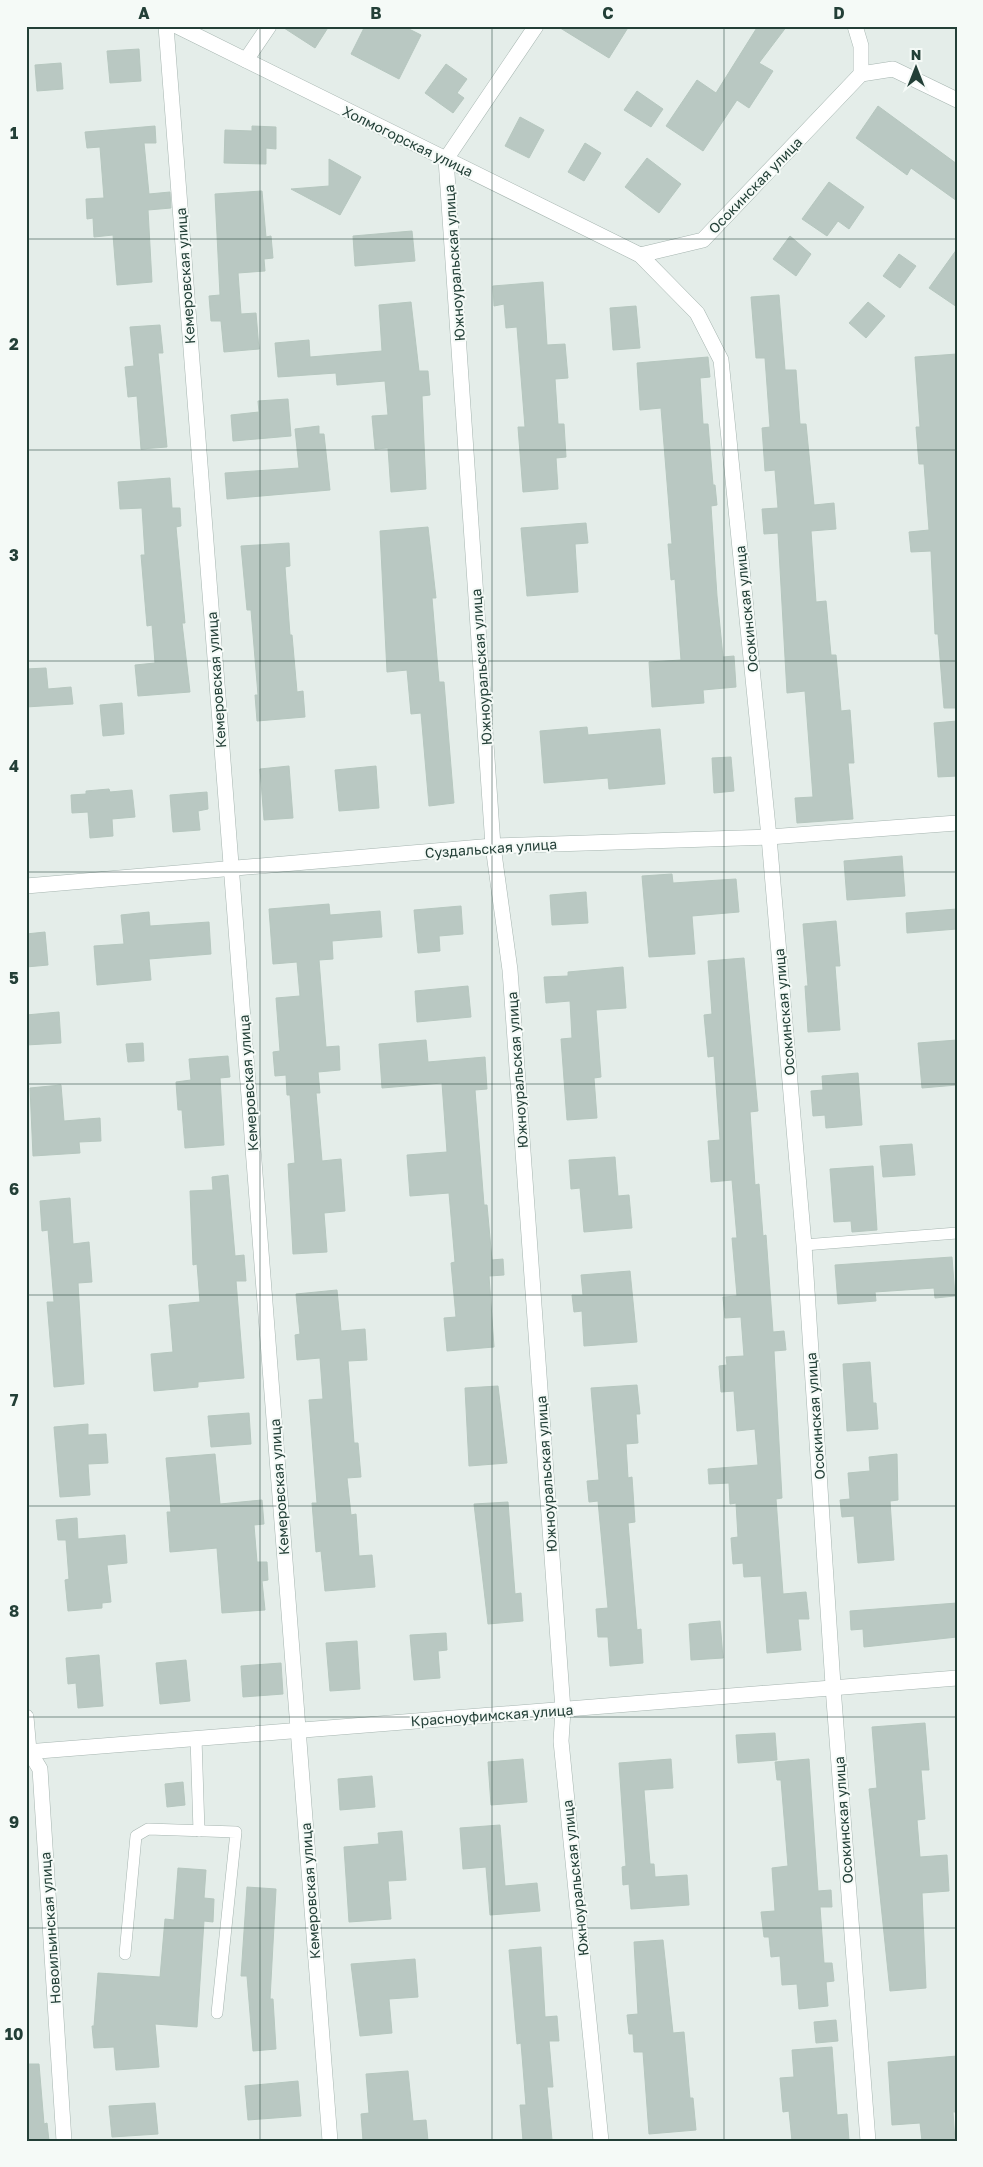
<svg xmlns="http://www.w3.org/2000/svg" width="983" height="2167" font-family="'Golos Text',sans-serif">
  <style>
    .building { fill: #b9c8c2; stroke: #b6c7bf }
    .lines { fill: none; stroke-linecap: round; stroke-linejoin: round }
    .service-casing { stroke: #a6b5b0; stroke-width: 12 }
    .minor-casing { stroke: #a6b5b0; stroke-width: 16 }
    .service { stroke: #fff; stroke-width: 11 }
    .minor { stroke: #fff; stroke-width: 15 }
    .grid { fill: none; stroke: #233f37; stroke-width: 1; stroke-opacity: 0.55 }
    .labels { text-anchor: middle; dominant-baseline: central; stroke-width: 4; stroke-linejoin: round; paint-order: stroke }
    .street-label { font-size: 14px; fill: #233f37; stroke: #f5faf7 }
    .neatline { fill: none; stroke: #233f37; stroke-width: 2 }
    .grid-label { font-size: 16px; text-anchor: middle; font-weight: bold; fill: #233f37 }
  </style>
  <rect width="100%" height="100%" fill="#e4ede9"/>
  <!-- building -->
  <g class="building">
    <path d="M281 26H329L315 48Z"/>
    <path d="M365 26H403L421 35 399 79 351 54Z"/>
    <path d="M557 26H629L609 58Z"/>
    <path d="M758 26H787L759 63 773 71 749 108 737 100 703 151 666 126 697 80 716 93Z"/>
    <path d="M139 49 141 81 110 83 107 51Z"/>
    <path d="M61 63 63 89 37 91 35 65Z"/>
    <path d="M446 64 467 79 457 93 464 98 453 113 425 93Z"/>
    <path d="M637 91 663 109 651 127 624 110Z"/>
    <path d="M878 106 957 164V201L911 168 907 175 856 138Z"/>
    <path d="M520 117 544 130 529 158 505 146Z"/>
    <path d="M155 126 156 143H144L149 194 170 192 171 208 148 210 152 282 117 285 113 235 94 237 93 218 87 219 86 199 104 198 100 147 87 148 85 132Z"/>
    <path d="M252 126 276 127V149L266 148V164L224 163 225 130 252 131Z"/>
    <path d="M585 143 601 153 584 181 568 172Z"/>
    <path d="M647 158 681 184 659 213 625 187Z"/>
    <path d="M329 159 361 177 340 215 291 189 329 186Z"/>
    <path d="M829 182 864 207 849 229 838 221 827 236 802 219Z"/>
    <path d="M262 191 266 237 271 236 273 258 264 259 265 271 238 273 241 314 256 313 259 349 224 352 221 321H211L209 296 220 295 215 194Z"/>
    <path d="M412 231 415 261 355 266 353 236Z"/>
    <path d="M790 236 811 254 796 276 773 259Z"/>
    <path d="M957 249V307L929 288Z"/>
    <path d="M899 254 916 266 900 288 883 276Z"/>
    <path d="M543 282 547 345 565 344 568 378 555 379 558 424H564L566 457 556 458 558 489 523 492 518 427H525L517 327 506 328 504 304 494 306 493 286Z"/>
    <path d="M779 295 785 370H796L800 424H806L814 505 834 503 836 529 811 531 816 602 826 601 831 655H836L841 711 850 710 854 763H848L853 819 797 823 795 798 813 797 805 691 787 693 778 533 764 534 762 509 778 508 775 470 765 471 762 428 770 427 765 358H756L751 297Z"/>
    <path d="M411 302 419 371H428L430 395 422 396 426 489 391 492 388 448 375 449 372 416 388 415 385 381 337 385 336 373 278 377 275 343 309 340 310 357 382 351 379 305Z"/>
    <path d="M868 302 885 316 866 338 849 323Z"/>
    <path d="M636 306 640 348 613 350 610 308Z"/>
    <path d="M160 325 163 353H158L167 447 141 449 137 396 128 397 125 367 134 366 130 327Z"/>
    <path d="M957 354V708H944L938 634H935L931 551 911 552 909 532 929 530 924 464H919L916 427H920L915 357Z"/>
    <path d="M708 357 710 377 700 378 703 424H708L713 485H715L717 505 711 506 717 596 723 657 734 656 736 687 703 690 704 703 652 707 649 662 681 660 675 579 671 580 668 544H672L661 408 640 410 637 363Z"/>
    <path d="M288 399 291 436 233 441 231 415 259 412 258 401Z"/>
    <path d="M319 426V434H324L330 490 227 499 225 473 299 468 295 429Z"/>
    <path d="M170 478 172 508H180L181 526 176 527 185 623H182L190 692 138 696 135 665 155 663 152 625 147 626 141 555H145L142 508 120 509 118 482Z"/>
    <path d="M586 523 588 543 575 544 578 592 527 596 521 528Z"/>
    <path d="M428 527 436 598H432L439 682H444L454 803 429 806 421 713 411 714 407 670 387 672 380 531Z"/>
    <path d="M289 543 290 566 285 567 290 635H292L297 692 303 691 305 717 257 721 255 695H258L251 610H247L241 546Z"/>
    <path d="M46 668 48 689 71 687 73 704 26 707V669Z"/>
    <path d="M122 703 124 734 103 736 100 705Z"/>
    <path d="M957 721V776L938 777 934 723Z"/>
    <path d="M587 727 588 735 660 729 665 784 609 789 608 778 544 783 540 731Z"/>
    <path d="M731 757 734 791 714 793 712 758Z"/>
    <path d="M289 766 293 818 264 820 260 769Z"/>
    <path d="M376 766 379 808 339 811 335 770Z"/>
    <path d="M109 789 110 792 132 790 135 817 112 819 113 836 90 838 88 812 72 813 71 795 86 794V791Z"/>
    <path d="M207 792 208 809 198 811 200 830 173 832 170 795Z"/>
    <path d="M902 856 905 896 847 900 844 861Z"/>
    <path d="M672 874 673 883 736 879 739 912 692 916 695 954 649 957 642 876Z"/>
    <path d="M586 892 588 923 552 925 550 895Z"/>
    <path d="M329 904 330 915 380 911 382 937 332 941 333 959 319 960 326 1047 339 1046 340 1070 318 1072 320 1093H316L322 1161 341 1159 345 1211 324 1213 327 1252 293 1254 288 1164 295 1163 290 1095H287L286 1075 275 1076 273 1052 280 1051 276 998 300 996 297 962 273 964 269 909Z"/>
    <path d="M461 906 463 934 439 936 440 951 418 953 414 910Z"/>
    <path d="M957 909V929L907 933 906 913Z"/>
    <path d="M149 912 150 926 209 922 211 954 149 959 151 980 97 985 94 946 124 944 121 915Z"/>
    <path d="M836 921 840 966H835L840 1030 808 1032 805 986H808L803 924Z"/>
    <path d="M45 932 48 965 26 967V934Z"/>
    <path d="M744 958 758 1111 750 1112 755 1185 759 1184 763 1236 766 1235 773 1332 784 1331 786 1350 774 1351 782 1498 776 1499 783 1594 806 1592 809 1619H798L801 1650 767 1653 761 1576 744 1577 743 1563 733 1564 731 1538 738 1537 736 1503 730 1504 729 1483 709 1484 708 1469 758 1465 755 1429 737 1431 734 1391 721 1392 719 1366 727 1365 726 1357 744 1356 741 1317 725 1318 723 1297 737 1296 732 1238H737L732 1180 711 1182 708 1141 720 1140 714 1056 708 1057 704 1015 712 1014 708 961Z"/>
    <path d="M623 967 626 1008 596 1010 601 1077 594 1078 597 1118 567 1120 561 1039 572 1038 570 1001 546 1003 544 977 568 976V972Z"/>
    <path d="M468 986 471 1017 417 1022 415 991Z"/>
    <path d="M59 1012 61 1043 26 1045V1015Z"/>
    <path d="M426 1040 428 1062 485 1057 487 1089 475 1090 484 1205H487L492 1260 503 1259 504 1275 489 1276 494 1347 447 1351 444 1318 456 1317 451 1263 455 1262 449 1193 410 1196 407 1155 447 1152 442 1083 382 1088 379 1044Z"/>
    <path d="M957 1040V1085L922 1088 918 1043Z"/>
    <path d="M143 1043 144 1061 128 1062 126 1044Z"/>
    <path d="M228 1056 230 1077 220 1078 224 1145 185 1148 182 1110H178L176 1082 191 1080 189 1059Z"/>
    <path d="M858 1073 862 1125 826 1128 825 1115 813 1116 811 1091 823 1090 822 1076Z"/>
    <path d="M61 1085 64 1121 100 1118 101 1141 79 1142 80 1153 33 1156 30 1088Z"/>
    <path d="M912 1144 915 1175 883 1177 880 1146Z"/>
    <path d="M615 1157 618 1196 629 1195 632 1228 584 1232 580 1188 571 1189 569 1160Z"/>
    <path d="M873 1166 877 1230 852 1232 851 1221 834 1222 830 1169Z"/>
    <path d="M228 1175 235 1256 244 1255 246 1281H236L244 1378 198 1382V1387L154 1391 151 1354 173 1352 169 1305 200 1302 197 1264 193 1265 190 1191 213 1190 212 1177Z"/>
    <path d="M70 1198 73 1244 89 1242 92 1282 78 1283 84 1384 54 1387 47 1302H54L48 1230 42 1231 40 1201Z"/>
    <path d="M952 1257 955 1296 935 1298 934 1288 875 1292 876 1301 838 1304 835 1265Z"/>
    <path d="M630 1271 637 1342 584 1346 582 1311 574 1312 572 1295H583L581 1275Z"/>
    <path d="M337 1290 341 1331 365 1329 367 1360 348 1361 354 1443H358L361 1477 347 1478 351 1515 356 1514 359 1556 372 1555 375 1587 325 1591 321 1551 316 1552 312 1503H317L309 1400 323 1399 320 1358 297 1360 295 1335 300 1334 296 1294Z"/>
    <path d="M870 1362 873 1403H876L878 1429 847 1431 843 1364Z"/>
    <path d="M637 1385 640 1414H636L638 1443 626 1444 628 1478 632 1477 635 1522 628 1523 635 1606 637 1630 641 1629 643 1663 610 1666 608 1637H598L596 1609 608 1608 598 1501 589 1502 587 1481 599 1480 591 1388Z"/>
    <path d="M498 1386 507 1463 469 1466 465 1388Z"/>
    <path d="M249 1413 251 1444 211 1447 208 1416Z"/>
    <path d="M88 1424V1435L106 1434 108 1463 88 1464 90 1495 60 1497 54 1427Z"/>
    <path d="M215 1454 220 1504 262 1500 264 1524 254 1525 257 1562H267L268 1580 262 1581 265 1610 222 1613 217 1548 170 1552 167 1512H171L166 1458Z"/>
    <path d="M897 1454 898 1500 890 1501 894 1560 858 1563 854 1516 842 1517 840 1500 850 1499 848 1473 870 1471 869 1457Z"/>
    <path d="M508 1502 515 1594 521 1593 523 1621 488 1624 474 1504Z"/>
    <path d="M77 1518 78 1539 125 1535 127 1563 107 1565 111 1602 102 1603V1608L68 1611 65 1580 69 1579 66 1540H58L56 1520Z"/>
    <path d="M957 1603V1637L864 1647 863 1629 851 1630 850 1611Z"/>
    <path d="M720 1621 723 1658 691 1660 689 1624Z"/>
    <path d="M446 1633 447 1650 438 1651 440 1678 414 1680 410 1635Z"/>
    <path d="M357 1641 360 1689 330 1691 326 1643Z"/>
    <path d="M99 1655 103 1706 78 1708 76 1683 68 1684 66 1658Z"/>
    <path d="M186 1660 190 1701 160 1704 156 1663Z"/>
    <path d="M281 1663 283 1694 243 1697 241 1666Z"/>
    <path d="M925 1723 929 1770H921L925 1819 917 1820 920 1857 947 1855 949 1891 922 1893 926 1988 890 1991 869 1789 877 1788 872 1727Z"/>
    <path d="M775 1733 777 1760 738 1763 736 1735Z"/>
    <path d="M523 1759 527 1802 491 1805 488 1762Z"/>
    <path d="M671 1759 673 1788 644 1790 650 1864H654L655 1877 687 1875 689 1905 631 1909 629 1884 623 1885 622 1867 626 1866 619 1763Z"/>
    <path d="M809 1759 818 1891 831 1890 832 1907H820L824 1963H832L834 1981 826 1982 828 2006 799 2009 797 1984 782 1985 780 1956 771 1957 769 1937H764L761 1912 775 1911 772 1868 788 1866 781 1780H777L775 1762Z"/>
    <path d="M372 1776 375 1807 340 1810 338 1779Z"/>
    <path d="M183 1782 185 1805 167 1807 165 1784Z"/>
    <path d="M500 1825 505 1886 537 1883 540 1911 490 1915 486 1867 463 1869 460 1828Z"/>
    <path d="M402 1831 406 1880 388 1881 391 1919 349 1922 344 1847 379 1844 378 1833Z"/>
    <path d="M178 1868 206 1870 204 1898 214 1899 213 1922 204 1921 197 2027 155 2024 159 2067 116 2070 114 2047 94 2048 92 2026H94L98 1973 160 1977 165 1919 174 1920Z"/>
    <path d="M247 1887 276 1889 270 1999H273L276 2049 253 2051 247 1976H241Z"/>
    <path d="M663 1940 673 2033 684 2032 690 2098H693L696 2130 649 2134 643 2052H634L633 2034H629L627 2015 638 2014 634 1942Z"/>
    <path d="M541 1947 545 2017 557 2016 559 2041H549L553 2087H547L552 2140 523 2141 520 2105H526L521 2043 517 2044 509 1950Z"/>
    <path d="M415 1959 418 1997 389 1999 392 2033 360 2036 351 1964Z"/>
    <path d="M836 2020 838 2041 816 2043 814 2022Z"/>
    <path d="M832 2047 837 2115 847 2114 849 2141H792L789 2111 783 2112 780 2078 794 2077 792 2050Z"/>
    <path d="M957 2056V2112H953L955 2141H922L920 2123 892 2125 888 2062Z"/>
    <path d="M26 2064H39L44 2124 47 2123 49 2141H26Z"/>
    <path d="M408 2071 413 2121 426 2120 428 2141H363L361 2114 369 2113 366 2074Z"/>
    <path d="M298 2081 301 2116 248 2120 245 2086Z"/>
    <path d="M155 2103 158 2134 112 2137 109 2106Z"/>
  </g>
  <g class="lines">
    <defs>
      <g id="service">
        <path d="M804 1245 957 1233"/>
        <path d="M196 1738 199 1831"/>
        <path d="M125 1954 136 1836 148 1829 236 1832 217 2013"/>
      </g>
      <g id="minor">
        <path d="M166 26 330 2141"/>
        <path d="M177 26 640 255"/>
        <path d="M536 26 446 159 493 846 510 970 563 1710 561 1741 601 2141"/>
        <path d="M855 26 861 46V74L703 240 640 255 697 313 721 360 769 837 804 1245 834 1700 868 2141"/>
        <path d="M246 60 269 26"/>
        <path d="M861 74 893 69 957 100"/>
        <path d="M26 886 493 846 769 837 957 823"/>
        <path d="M26 1717 29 1751 40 1769 64 2141"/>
        <path d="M26 1752 957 1678"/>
      </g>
    </defs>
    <!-- service casing -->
    <use href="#service" class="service-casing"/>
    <!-- minor casing -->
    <use href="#minor" class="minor-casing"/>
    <!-- service -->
    <use href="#service" class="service"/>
    <!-- minor -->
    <use href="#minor" class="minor"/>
  </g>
  <!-- grid -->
  <path class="grid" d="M260 26V2141M492 26V2141M724 26V2141M26 239H957M26 450H957M26 661H957M26 872H957M26 1084H957M26 1295H957M26 1506H957M26 1717H957M26 1928H957"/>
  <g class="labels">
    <!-- street labels -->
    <g class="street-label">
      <text transform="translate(408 141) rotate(26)">Холмогорская улица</text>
      <text transform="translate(755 185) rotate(-46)">Осокинская улица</text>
      <text transform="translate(454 263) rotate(-94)">Южноуральская улица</text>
      <text transform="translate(185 276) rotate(-94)">Кемеровская улица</text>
      <text transform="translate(746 609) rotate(-96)">Осокинская улица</text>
      <text transform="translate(481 667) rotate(-94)">Южноуральская улица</text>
      <text transform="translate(216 680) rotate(-94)">Кемеровская улица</text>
      <text transform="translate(491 848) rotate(-4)">Суздальская улица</text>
      <text transform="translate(784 1012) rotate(-95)">Осокинская улица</text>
      <text transform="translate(517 1070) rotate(-94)">Южноуральская улица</text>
      <text transform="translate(248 1083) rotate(-94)">Кемеровская улица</text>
      <text transform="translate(815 1416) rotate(-94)">Осокинская улица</text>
      <text transform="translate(546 1474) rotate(-94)">Южноуральская улица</text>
      <text transform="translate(279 1487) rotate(-94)">Кемеровская улица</text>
      <text transform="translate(492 1715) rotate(-4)">Красноуфимская улица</text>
      <text transform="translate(843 1820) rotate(-94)">Осокинская улица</text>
      <text transform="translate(575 1878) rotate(-96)">Южноуральская улица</text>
      <text transform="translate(310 1891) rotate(-94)">Кемеровская улица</text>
      <text transform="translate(50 1928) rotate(-94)">Новоильинская улица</text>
    </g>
  </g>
  <!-- border -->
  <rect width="983" height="2167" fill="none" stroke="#f5faf7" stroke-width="55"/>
  <!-- north arrow -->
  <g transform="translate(916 68)" stroke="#f5faf7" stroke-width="4" paint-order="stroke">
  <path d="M0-4L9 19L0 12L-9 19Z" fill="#233f37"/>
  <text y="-8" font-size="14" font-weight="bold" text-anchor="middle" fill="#233f37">N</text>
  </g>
  <rect x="28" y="28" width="928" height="2112" class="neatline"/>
  <g class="grid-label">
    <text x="144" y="19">A</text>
    <text x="376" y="19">B</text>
    <text x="608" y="19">C</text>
    <text x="839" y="19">D</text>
    <text x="14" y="139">1</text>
    <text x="14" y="350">2</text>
    <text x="14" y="561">3</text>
    <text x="14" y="772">4</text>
    <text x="14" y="984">5</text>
    <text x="14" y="1195">6</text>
    <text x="14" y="1406">7</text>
    <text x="14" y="1617">8</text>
    <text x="14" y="1828">9</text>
    <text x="14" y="2040">10</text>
  </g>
</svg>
